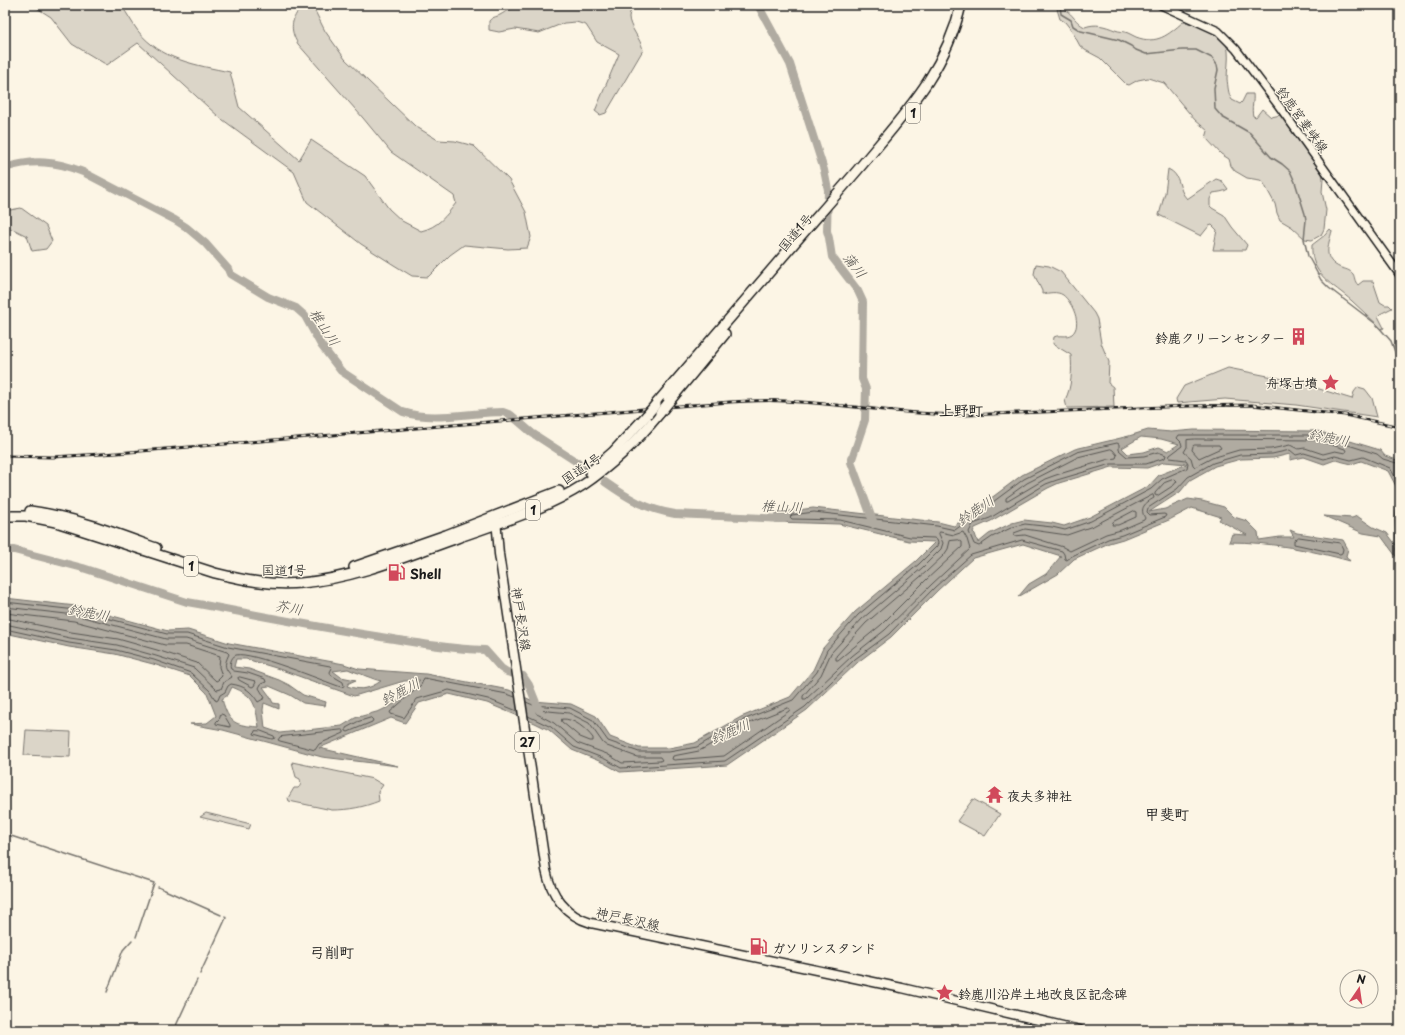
<svg xmlns="http://www.w3.org/2000/svg" width="1405" height="1035" font-family="'Playpen Sans','Klee One',sans-serif">
  <style>
    .green { fill: #dbd5c8; stroke: #7c7872 }
    .water { fill: #b0aba1; stroke: #75726c; fill-rule: evenodd }
    .lines { fill: none; stroke-linecap: round; stroke-linejoin: round }
    .shore { stroke: #575551; stroke-width: 1 }
    .stream { stroke: #75726c; stroke-width: 1.5 }
    .river { stroke: #b0aba1; stroke-width: 8 }
    .secondary-casing { stroke: #1c1c1c; stroke-width: 10 }
    .primary-casing { stroke: #1c1c1c; stroke-width: 11 }
    .highway-casing { stroke: #1c1c1c; stroke-width: 12 }
    .secondary { stroke: #fcf5e5; stroke-width: 7 }
    .primary { stroke: #fcf5e5; stroke-width: 8 }
    .highway { stroke: #fcf5e5; stroke-width: 9 }
    .rail-casing { stroke: #1c1c1c; stroke-width: 3 }
    .rail { stroke: #fcf5e5; stroke-width: 1.5; stroke-dasharray: 4.5; stroke-linecap: butt }
    .highway-bridge-casing { stroke: #1c1c1c; stroke-width: 12; stroke-linecap: butt }
    .highway-bridge { stroke: #fcf5e5; stroke-width: 9 }
    .labels { text-anchor: middle; dominant-baseline: central; stroke-width: 3; stroke-linejoin: round; paint-order: stroke }
    .shield { fill: #fcf5e5; stroke: #5f5d58; stroke-width: 1 }
    .shield-label { font-size: 12px; font-weight: bold; fill: #1c1c1c }
    .street-label { font-size: 13px; fill: #1c1c1c; stroke: #fcf5e5 }
    .poi-label { font-size: 13px; font-weight: bold; fill: #1c1c1c; stroke: #fcf5e5; text-anchor: start }
    .water-label { font-size: 14px; font-style: italic; fill: #575551; stroke: #fcf5e5 }
    .quarter-label { font-size: 15px; font-weight: bold; fill: #1c1c1c; stroke: #fcf5e5 }
  </style>
  <rect width="100%" height="100%" fill="#fcf5e5"/>
  <filter id="ink" filterUnits="userSpaceOnUse"><feTurbulence type="fractalNoise" baseFrequency=".025" numOctaves="2"/><feDisplacementMap in="SourceGraphic" scale="8" xChannelSelector="R" yChannelSelector="G"/><feConvolveMatrix kernelMatrix="1 2 1 2 8 2 1 2 1" color-interpolation-filters="sRGB"/></filter>
  <g filter="url(#ink)">
    <!-- green -->
    <g class="green">
      <path d="M32 5H121C127 13 132 23 138 31 161 60 196 65 230 72L239 107 299 160 311 140 365 176 389 209 402 221 421 231C438 227 446 216 456 203L454 196 391 152 363 118 298 44C289 29 291 19 302 6L315 11 325 31 345 59 415 126 438 140 455 141 474 146 509 180 526 212 531 237 527 248 508 249 464 245 450 255 428 277 412 276 394 265 361 244 307 202 294 172 219 117 138 43 107 65 72 44 51 17Z"/>
      <path d="M545 5H634C632 9 629 13 629 17 629 27 641 39 643 50L606 113 600 115 595 111 619 54 597 42 586 25 576 22 564 23 539 33 515 29 499 32 489 30V21C492 17 496 17 500 15 504 13 507 10 511 9 522 5 535 10 545 5Z"/>
      <path d="M1057 9C1070 6 1074 23 1085 27 1096 23 1105 26 1115 30 1120 32 1124 31 1128 33 1131 34 1133 36 1136 37 1157 45 1168 35 1183 22 1197 24 1226 34 1228 51 1229 60 1227 70 1227 79 1228 86 1228 94 1232 100L1240 104 1242 102 1246 94H1253C1254 102 1251 108 1253 116L1256 117 1262 109 1271 117 1281 115 1322 173 1323 179 1322 192 1326 210 1324 229 1321 235 1312 240 1305 239 1292 227 1280 220 1277 213 1275 204 1263 182 1260 180 1247 178 1235 171 1231 166 1229 159 1221 154 1206 138 1208 131 1195 120 1164 83 1148 78 1138 80 1129 85 1126 84 1100 58 1085 50 1080 46 1072 31 1065 22 1060 19Z"/>
      <path d="M1168 169C1182 175 1177 189 1187 199L1216 179 1222 181 1228 189C1224 192 1218 192 1213 193L1210 199V206L1212 208 1224 215 1232 227 1247 245 1245 250H1213L1217 230 1212 225 1209 226 1201 236 1159 215 1165 193Z"/>
      <path d="M21 208 46 226 52 241 46 249 32 251 27 236 15 230 5 228V211Z"/>
      <path d="M1330 229 1332 231C1328 246 1322 260 1341 268 1345 269 1350 270 1353 274 1355 277 1354 281 1358 285L1363 281H1373L1380 302 1385 305H1389L1392 308 1380 314 1378 316 1384 328 1382 329C1372 320 1362 310 1352 301 1333 284 1310 275 1312 245L1325 235Z"/>
      <path d="M1036 264 1049 266 1061 272 1094 313 1097 319 1101 343 1109 362 1108 383 1113 387 1114 407 1067 408 1065 400C1072 387 1072 370 1071 355L1053 344 1054 337C1060 334 1066 338 1072 334 1083 325 1072 302 1063 295 1057 291 1049 293 1042 294V291L1034 274Z"/>
      <path d="M1228 368 1293 381 1352 399 1354 392 1358 387 1365 389 1372 398 1377 417 1296 405 1225 399 1177 403 1176 399 1184 386Z"/>
      <path d="M26 730 71 732 70 757 24 755Z"/>
      <path d="M292 762 373 779 383 785 378 792 379 801C364 807 349 810 332 810L289 801 288 798 294 788H298C301 786 301 783 300 779L296 777Z"/>
      <path d="M973 799 1000 814 985 836 957 821Z"/>
      <path d="M206 813 251 824 249 829 200 817Z"/>
    </g>
    <!-- water -->
    <path class="water" d="M1148 430 1171 432 1194 430 1317 431 1380 450 1385 456 1400 461V566L1397 565 1398 559 1381 536 1363 533 1324 516 1352 518 1357 516 1373 527 1387 533 1396 545 1395 521 1398 490 1388 471 1361 461 1352 464 1335 460 1324 464 1304 457 1290 460V454L1273 458 1241 459 1215 466 1190 480 1180 492 1149 512 1165 509 1188 499 1202 501 1224 507 1234 517 1247 521 1258 532 1259 540 1280 537H1294L1290 530 1297 533 1343 540 1348 549 1346 556 1350 561C1311 550 1270 542 1229 542L1232 534 1247 535 1219 520 1221 517 1192 508 1169 520 1123 539 1109 543 1074 559 1058 574 1018 597 1029 584 1046 574 1061 556 1023 544 973 558 938 590 891 637 858 662 807 710 727 765 620 772 604 763 572 750 549 730 535 723 487 703 449 694 419 703 405 723 391 718 319 748 398 766 322 757 223 730 190 724 207 723 216 716 207 693 190 676 153 664 115 654 69 647 5 633V598L76 606 168 631 188 630 229 643 344 664 359 669 426 674 509 690 533 701 571 704 596 716 610 737 639 748H669L695 743 741 717 790 697 813 670 823 648 855 612 916 561 935 542 909 541 839 524 775 522V513L813 508 938 522 954 526 1022 475 1075 449 1129 436ZM1141 437 1161 439 1179 444 1168 451 1159 447 1144 452 1128 454 1122 448ZM1164 462 1187 464 1159 475 1149 486 1090 517 1064 526 1052 523 1024 520 1012 523 989 534 978 543 975 534 973 532 975 528 991 521 1048 488 1059 483 1112 467 1147 468ZM236 659H246L276 668 354 696 404 681 420 680 394 704 380 711 355 718 342 726 280 733 265 728 263 710 264 703 279 709V704L273 703 269 695 263 687 269 686 290 695 303 703 325 706 326 702 303 695 289 685 279 680 249 669 234 667ZM348 669C354 672 360 673 366 676 372 678 376 680 381 681 369 689 362 691 347 686L349 683 356 680 341 677 333 671ZM232 687C255 696 255 704 259 727 235 725 229 724 222 699L228 695Z"/>
    <g class="lines">
      <!-- shore -->
      <g class="shore">
        <path d="M1195 439 1316 440 1345 449 1346 451 1345 453 1335 451 1323 454 1305 448 1298 449 1290 445 1271 449 1239 450 1212 458 1195 467 1193 465 1191 458 1184 452 1187 447V440Z"/>
        <path d="M1195 445H1219L1221 448 1199 458 1192 450 1193 446Z"/>
        <path d="M1111 449 1113 450 1117 455 1116 458 1109 459 1056 475 1045 479 1008 501H1006V498L1027 483 1078 457Z"/>
        <path d="M1175 479 1177 481 1174 485 1157 496 1155 495V493L1164 483Z"/>
        <path d="M1153 495 1154 498C1145 503 1139 508 1145 518L1144 520 1121 530 1106 534 1070 551 1063 547 1025 535 1014 536 1013 535 1014 533 1025 529 1067 535 1093 526Z"/>
        <path d="M1134 511 1136 512V517L1118 525H1112L1113 522Z"/>
        <path d="M1400 513V543L1396 549 1400 555"/>
        <path d="M940 532 954 535 963 532 967 539 970 549 932 584 885 630 852 656 806 699H803V696L821 675 831 653 862 619 922 568 941 549 943 543 939 534Z"/>
        <path d="M1299 537 1340 543 1343 549 1342 553 1340 554 1294 544V541Z"/>
        <path d="M959 540 962 542V547L927 579 881 625 838 660H836V656L866 623 926 572 944 555 948 549 950 541Z"/>
        <path d="M5 602 76 610 167 634H187L228 647 330 666 332 668 330 672 331 675 343 682 344 686 341 687C323 681 251 651 236 655 231 657 229 665 231 669L234 671 248 673 265 679 266 682 261 684 259 688 265 698 258 702C251 691 245 686 231 684L228 686 225 692 220 695 218 700 216 701 210 691 191 673 154 660 116 650 69 643 5 629"/>
        <path d="M5 607 75 615 166 639H186L227 652 229 654C223 667 225 667 232 677L224 682 221 689 217 690 194 668 156 656 117 645 70 638 5 624"/>
        <path d="M5 613 74 621 165 645H186L220 656 219 667 222 676 218 680 216 681 197 663 157 650 118 639 71 632 5 618"/>
        <path d="M240 677 255 681 256 682 254 686 252 687 239 680 238 678Z"/>
        <path d="M515 697 507 694 424 678 421 685 390 712 391 714 404 718 417 699 449 690 488 699 517 711"/>
        <path d="M526 702 533 705 570 708 593 720 608 741 639 752H669L697 747 743 720 793 700 817 672 827 650 858 615 919 564 937 546 938 543 937 540 934 538 910 537 840 520 792 519 790 517 792 515 814 512 937 526 955 530 1024 479 1077 452 1117 443 1119 444V450L1127 457 1144 456 1158 452 1166 455 1165 458 1146 464H1111L1057 480 1046 484 990 518 973 524 969 532 974 544 979 546 992 537 1013 527 1025 524 1052 527 1065 530 1091 521 1151 489 1162 479 1187 468 1188 463 1186 460 1170 458 1169 457 1170 455 1182 446 1181 442 1177 438 1179 435H1316L1377 454 1383 459 1400 464"/>
        <path d="M788 708 790 709 789 711 724 756 674 760 672 759 673 756 699 751 745 725Z"/>
        <path d="M538 710 569 713 589 723 603 743 607 746 637 757H660L662 760 660 761 622 763 607 754 577 743 554 723 537 714 536 712Z"/>
        <path d="M221 714 224 715 230 725V727L216 724V722L219 719Z"/>
        <path d="M528 716 551 727 574 747 605 759 621 768 725 761 805 707 855 659 889 634 935 587 971 555 1022 540 1062 551 1064 554 1065 559 1067 560 1072 556 1108 539 1122 535 1165 517 1166 515 1164 514 1150 515 1147 512 1148 508 1177 489 1188 477 1213 463 1240 455 1272 454 1290 450 1296 455 1304 453 1324 459 1335 456 1351 460 1363 457 1390 468 1400 485"/>
        <path d="M371 718 373 720 372 722 348 732 346 731V728L357 722Z"/>
        <path d="M562 719C574 718 586 729 593 738V741H590L580 737 562 722Z"/>
        <path d="M342 730 344 731V733L319 744 315 750 280 741 278 740 280 737Z"/>
        <path d="M261 731 274 736 275 738 272 739 254 734 255 731Z"/>
      </g>
      <!-- stream -->
      <g class="stream">
        <path d="M1060 5 1061 14 1071 20 1073 26 1081 31 1119 40 1131 46 1136 50 1146 54 1182 50H1196L1212 58 1217 65 1218 70 1214 88 1215 109 1222 117 1250 133 1271 157 1282 164 1290 171 1295 182 1305 214 1306 220 1304 239 1308 256 1321 280 1329 288 1376 324 1391 341 1400 366"/>
        <path d="M5 834 154 883 136 937"/>
        <path d="M158 887 221 915"/>
        <path d="M200 974 226 918 225 916"/>
        <path d="M107 992 123 950 132 940"/>
        <path d="M174 1030 197 980"/>
      </g>
      <!-- river -->
      <g class="river">
        <path d="M758 5 790 64 824 170 828 190 827 231 829 238 832 257 858 291 863 302 862 379 866 389 865 420 851 462 874 524"/>
        <path d="M5 168C33 159 56 161 83 172L175 220 186 227 205 243 228 269 230 274 268 297 296 308 305 316 321 345 341 371 403 412C433 422 471 412 503 412L511 415 532 433 586 468"/>
        <path d="M605 482C629 499 646 509 675 514L784 519"/>
        <path d="M5 550H14L83 568 187 602 204 605C261 616 318 627 375 636 412 642 448 649 485 650L501 668 507 672 523 676 529 685 539 710"/>
      </g>
      <defs>
        <path id="secondary" d="M1161 5 1218 31 1236 49 1279 106 1400 275"/>
        <path id="primary" d="M496 519 499 554 546 870C551 895 566 916 591 923L902 988 1080 1030"/>
        <g id="highway">
          <path d="M668 403 725 334"/>
          <path d="M656 404C710 342 763 280 816 218 837 194 857 171 877 147 915 102 947 64 961 5"/>
          <path d="M590 472 613 452 647 415"/>
          <path d="M30 511C74 517 115 533 156 548"/>
          <path d="M5 516H26L56 522 215 573C243 580 272 586 301 583 356 578 407 556 457 538 499 523 546 509 583 485 613 465 637 441 660 413"/>
          <path d="M354 567 446 535 559 491"/>
        </g>
      </defs>
      <!-- secondary casing -->
      <use href="#secondary" class="secondary-casing"/>
      <!-- primary casing -->
      <use href="#primary" class="primary-casing"/>
      <!-- highway casing -->
      <use href="#highway" class="highway-casing"/>
      <!-- secondary -->
      <use href="#secondary" class="secondary"/>
      <!-- primary -->
      <use href="#primary" class="primary"/>
      <!-- highway -->
      <use href="#highway" class="highway"/>
      <defs>
        <path id="rail" d="M5 456 53 457 117 453 691 405C722 403 754 399 785 401 846 404 905 415 965 415L1189 406 1252 405 1345 415 1400 427"/>
      </defs>
      <!-- rail casing -->
      <use href="#rail" class="rail-casing"/>
      <!-- rail -->
      <use href="#rail" class="rail"/>
      <defs>
        <g id="highway-bridge">
          <path d="M660 413 668 403"/>
          <path d="M647 415 656 404"/>
        </g>
      </defs>
      <!-- highway-bridge casing -->
      <use href="#highway-bridge" class="highway-bridge-casing"/>
      <!-- highway-bridge -->
      <use href="#highway-bridge" class="highway-bridge"/>
    </g>
  </g>
  <!-- icons -->
  <defs>
    <symbol id="building-bare" viewBox="-9 -9 18 18"><path d="M-4-6H4V6H1V3H-1V6H-4ZM-2.5-4.3h1.7v1.8h-1.7ZM.8-4.3h1.7v1.8H.8ZM-2.5-1h1.7V.8h-1.7ZM.8-1h1.7V.8H.8Z" fill="#d1495b" stroke="#fcf5e5" stroke-width="2.5" paint-order="stroke"/></symbol>
    <symbol id="sight-bare" viewBox="-9 -9 18 18"><path d="M0-6L1.8-2.2L6-1.7L2.9 1.2L3.7 5.4L0 3.3L-3.7 5.4L-2.9 1.2L-6-1.7L-1.8-2.2Z" fill="#d1495b" stroke="#fcf5e5" stroke-width="2.5" paint-order="stroke"/></symbol>
    <symbol id="fuel-bare" viewBox="-9 -9 18 18"><path d="M-5.5-6h7V0h2V4h1.3V-2.5L3-4.5l.8-.8L6-3V5H2.5V1h-1V6h-7ZM-4.2-4.7v3.2H.2V-4.7Z" fill="#d1495b" stroke="#fcf5e5" stroke-width="2.5" paint-order="stroke"/></symbol>
    <symbol id="temple-bare" viewBox="-9 -9 18 18"><path d="M0-6L5-2H3V0L6.5 2.5H4V6H1.5V3h-3V6H-4V2.5H-6.5L-3 0V-2H-5Z" fill="#d1495b" stroke="#fcf5e5" stroke-width="2.5" paint-order="stroke"/></symbol>
  </defs>
  <g fill-rule="evenodd">
    <use href="#building-bare" x="1286" y="324" width="25" height="25"/>
    <use href="#sight-bare" x="1318" y="370" width="25" height="25"/>
    <use href="#fuel-bare" x="384" y="560" width="25" height="25"/>
    <use href="#temple-bare" x="982" y="782" width="25" height="25"/>
    <use href="#fuel-bare" x="746" y="934" width="25" height="25"/>
    <use href="#sight-bare" x="932" y="980" width="25" height="25"/>
  </g>
  <g class="labels">
    <!-- shield labels -->
    <g class="shield">
      <rect x="906" y="103" width="14" height="20" rx="3"/>
      <rect x="526" y="500" width="14" height="20" rx="3"/>
      <rect x="184" y="556" width="14" height="20" rx="3"/>
      <rect x="515" y="732" width="24" height="20" rx="3"/>
    </g>
    <g class="shield-label">
      <text x="913" y="113">1</text>
      <text x="533" y="510">1</text>
      <text x="191" y="566">1</text>
      <text x="527" y="742">27</text>
    </g>
    <!-- street labels -->
    <g class="street-label">
      <text transform="translate(1303 119) rotate(54)">鈴鹿宮妻峡線</text>
      <text transform="translate(795 232) rotate(-50)">国道1号</text>
      <text transform="translate(581 468) rotate(-34)">国道1号</text>
      <text x="284" y="569">国道1号</text>
      <text transform="translate(522 619) rotate(81)">神戸長沢線</text>
      <text transform="translate(628 918) rotate(12)">神戸長沢線</text>
    </g>
    <!-- poi labels -->
    <g class="poi-label">
      <text x="1285" y="337" text-anchor="end">鈴鹿クリーンセンター</text>
      <text x="1318" y="382" text-anchor="end">舟塚古墳</text>
      <text x="410" y="573">Shell</text>
      <text x="1007" y="795">夜夫多神社</text>
      <text x="772" y="947">ガソリンスタンド</text>
      <text x="958" y="993">鈴鹿川沿岸土地改良区記念碑</text>
    </g>
    <!-- water labels -->
    <g class="water-label">
      <text transform="translate(855 265) rotate(52)">蒲川</text>
      <text transform="translate(325 327) rotate(56)">椎山川</text>
      <text transform="translate(1329 437) rotate(11)">鈴鹿川</text>
      <text transform="translate(782 506) rotate(3)">椎山川</text>
      <text transform="translate(975 510) rotate(-34)">鈴鹿川</text>
      <text transform="translate(289 607) rotate(10)">芥川</text>
      <text transform="translate(89 612) rotate(10)">鈴鹿川</text>
      <text transform="translate(400 691) rotate(-27)">鈴鹿川</text>
      <text transform="translate(730 731) rotate(-23)">鈴鹿川</text>
    </g>
    <!-- quarter labels -->
    <g class="quarter-label">
      <text x="961" y="409">上野町</text>
      <text x="1167" y="813">甲斐町</text>
      <text x="332" y="951">弓削町</text>
    </g>
  </g>
  <!-- margin -->
  <rect width="1405" height="1035" fill="none" stroke="#fcf5e5" stroke-width="20"/>
  <rect x="10" y="10" width="1385" height="1015" fill="none" stroke="#1c1c1c" stroke-width="1.5" filter="url(#ink)"/>
  <!-- north arrow -->
  <g transform="translate(1359 989) rotate(13)"><circle r="19" fill="#fcf5e5" stroke="#a29e95"/>
  <path d="M0-3L7 15L0 10L-7 15Z" fill="#d1495b"/>
  <text y="-6" font-size="11" font-weight="bold" text-anchor="middle" fill="#1c1c1c">N</text>
  </g>
</svg>
